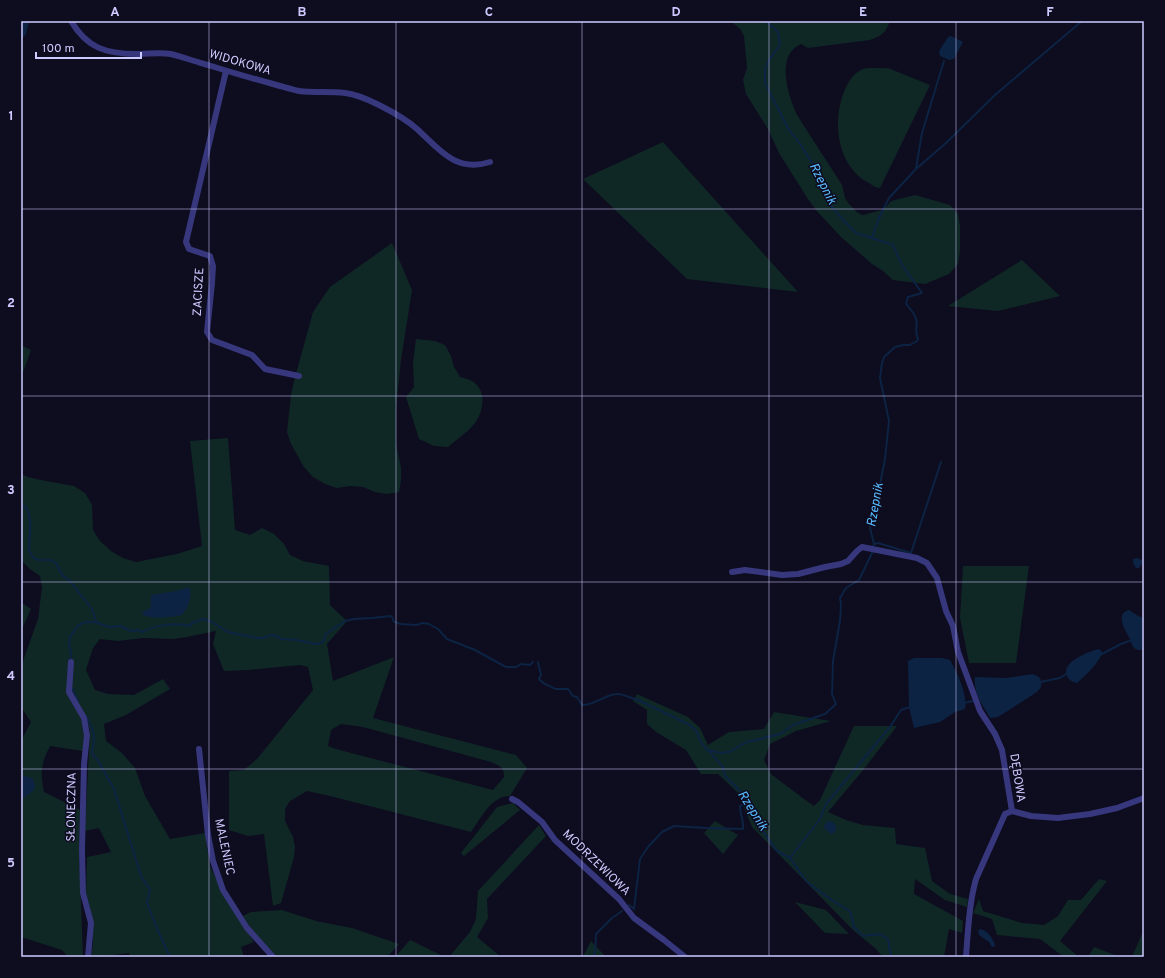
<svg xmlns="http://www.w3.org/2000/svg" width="1165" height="978" font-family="Overpass,sans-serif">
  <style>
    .green { fill: #0f2826; fill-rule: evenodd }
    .water { fill: #0c2343 }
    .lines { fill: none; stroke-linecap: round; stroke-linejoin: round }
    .stream { stroke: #0c2343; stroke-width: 2 }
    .minor { stroke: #37377e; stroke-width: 6 }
    .grid { fill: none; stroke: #cdcaff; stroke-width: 1; stroke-opacity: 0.55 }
    .labels { text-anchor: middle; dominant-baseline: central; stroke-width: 3; stroke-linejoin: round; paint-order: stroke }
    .street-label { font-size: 12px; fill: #cdcaff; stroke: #0e0c1f }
    .water-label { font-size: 13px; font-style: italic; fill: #58baff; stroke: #0e0c1f }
    .neatline { fill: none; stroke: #cdcaff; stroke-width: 1.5 }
    .grid-label { font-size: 13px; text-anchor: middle; font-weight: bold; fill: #cdcaff }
  </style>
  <rect width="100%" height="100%" fill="#0e0c1f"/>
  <!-- green -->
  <g class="green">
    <path d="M731 21H890C886 33 881 36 870 40L808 48 801 44C775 55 788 96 797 115L842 185 845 198 849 204 858 213 863 215 882 210 887 206 891 201 915 195 950 205 958 214 960 226V251L958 264 949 274 925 284 893 280 883 271 872 264 841 237 816 210 808 199 779 153 768 129 746 94 743 80 747 68 744 36 741 30Z"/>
    <path d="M888 68 930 85 880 188C875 188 871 184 867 182 837 165 832 121 844 92 848 82 853 73 863 69 870 67 880 69 888 68Z"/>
    <path d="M663 142 798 292 687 279 583 179Z"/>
    <path d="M392 243 412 290 401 360 396 408V444L401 468V480L399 492 387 494 375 492 363 487 350 486 337 488 325 484 313 477 304 467 291 444 287 432 291 395 294 381 313 312 330 287Z"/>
    <path d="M1022 260 1060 296 998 311 948 306Z"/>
    <path d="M416 339 435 341 445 345 451 356 454 367 460 377C464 378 469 379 472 381 487 390 484 411 475 423 468 432 457 439 448 447L434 446 419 439 406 397 414 387 413 362Z"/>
    <path d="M21 345 31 350 21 378Z"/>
    <path d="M228 438 235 530 250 535 262 528 274 534 284 544 290 555 303 561 329 566 330 605 347 621 327 644 333 681 394 657 373 718 516 755 527 768 510 796C491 796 481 818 471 832L330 796 307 791 290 801 285 809V821L293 837 295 847 294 857 281 903 273 906 264 834 248 836 229 830V771L244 770 257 759 313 690 308 667 300 665 249 670 224 671 213 644 216 631 187 637 174 639 143 638 118 641 100 639 93 648 86 670 95 690 108 694 134 695 163 679 170 689 126 715 104 724 106 741 122 753 135 768 145 796 170 839 205 833 210 866 226 898 254 942 241 947 244 957H130L129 953 106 956 91 957 93 943V922L86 893 87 857 111 852 99 828 85 831 90 731 87 719 70 691 72 661H70L67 692 81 718 85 734 83 751 50 746C41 763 40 773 44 792L80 810 79 851 83 957H68L62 950 21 937V741L31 722 21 707V674L24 658 38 619 42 587 40 576 30 569 21 560V474L28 477 41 480 74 486 85 493 92 505 93 530 100 541 111 551 123 558 136 562 177 554 202 546 190 441ZM341 724 363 727 491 762C499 766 504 766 504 777L493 790 336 749 328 746 331 730Z"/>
    <path d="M963 566H1029L1016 663H969L960 618Z"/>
    <path d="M21 602 31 609 21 631Z"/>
    <path d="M637 694 688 717 700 728 708 745 729 732 764 729 774 712 831 721 796 731 770 744 764 760 771 774 804 799 814 806 820 800 854 726H897L864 769 828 812 846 820 863 825 895 828 896 844 925 848 932 881 950 894 968 899 967 907 945 900 915 879 914 894 963 921 962 933 949 929 944 957H883L875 948 854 931 752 827 738 793 718 774H701L686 750 656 732 647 724V710L633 701Z"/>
    <path d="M513 803 520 810 464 856 461 853 497 807Z"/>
    <path d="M715 821 738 835 723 854 704 833Z"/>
    <path d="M539 825 546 836 487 899 488 918 477 937 501 957H449L470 932 476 919 478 891Z"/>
    <path d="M1099 879 1107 881 1060 941 1079 957H1064L1040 939 997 935 992 919 973 913 979 899 983 911 1022 923 1044 925 1058 916 1068 900H1081Z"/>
    <path d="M795 902 826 910 849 934 825 933Z"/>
    <path d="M282 910 316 921 352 928 399 944 387 957H276L252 931 243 916 251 912Z"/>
    <path d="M1144 929V957H1132Z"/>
    <path d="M410 940 445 957H395Z"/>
    <path d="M591 941 606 957H582L585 953Z"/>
    <path d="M1094 947 1120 957H1088Z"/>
  </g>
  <!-- water -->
  <g class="water">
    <path d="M21 21H28L29 22 26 34 21 40Z"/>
    <path d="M951 36 963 42 954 59 949 60 940 56 939 51 948 37Z"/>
    <path d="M1137 558 1142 560V564L1139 568H1136L1133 563V559Z"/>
    <path d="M189 587C193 595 188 608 182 615 172 617 150 620 142 614V612L149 609 151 607V595L176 591Z"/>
    <path d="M1129 610 1138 616 1144 618V650C1143 650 1139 650 1138 650 1131 648 1132 642 1129 637 1125 630 1115 613 1129 610Z"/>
    <path d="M1098 649 1101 650 1102 654C1096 666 1087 674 1077 683 1072 682 1069 680 1067 676 1061 662 1088 652 1098 649Z"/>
    <path d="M914 658H942L950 660C957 672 968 695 965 709L955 712 940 722 914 728 909 707 908 661Z"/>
    <path d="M1033 674 1039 677C1043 684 1042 687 1037 692L998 717 990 718C983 705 973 693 975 677L1006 678Z"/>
    <path d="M26 776 33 779 35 786 33 791 21 800V777Z"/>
    <path d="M829 821C835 822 836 825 836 831L831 834 824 827 825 824Z"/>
    <path d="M980 929C987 930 993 938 995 945L994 947H992L989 942 979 935 978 931Z"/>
  </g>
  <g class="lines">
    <!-- stream -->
    <g class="stream">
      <path d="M766 21 778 32 780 45 769 60 765 69V83L789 130 801 145 815 168 823 189 831 206 846 223 856 233 893 245 902 265 922 293 908 297 906 304C910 309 915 313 916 319 918 326 914 332 918 339L917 341 910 345H903L895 347 884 357 882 363 880 378 889 421 885 459 875 510 870 528 874 544 873 547"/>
      <path d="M916 168 922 133 944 61"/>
      <path d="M872 237 879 218 889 198 916 169 946 143 995 95 1082 21"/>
      <path d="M21 506 26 507C33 520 29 537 29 551L34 558 38 560H51L56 563 63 576 69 580 92 609 96 621"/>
      <path d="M874 544 878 543 911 553 941 462"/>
      <path d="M873 551 859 580 846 588 840 598 841 604 840 621 833 661 832 694 836 704 825 714 793 725 780 734 747 742 729 752 720 753 708 750 723 767 725 776 741 792 757 823 777 851 790 858 807 882 830 899 850 911 854 927 863 936 880 934 888 939 891 957"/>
      <path d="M1100 655 1121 644 1132 640"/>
      <path d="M70 661 71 652 69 646 70 637 77 627 82 623 87 622H96L103 625 110 627 120 626 129 630 134 631 137 630 142 632C156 625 175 622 190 626L192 623 203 619 212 622 228 632 257 638H262L272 635 276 636 282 639 296 640 316 644 321 643 324 640 326 634 345 621 354 619 372 618 390 616 392 617 394 622 401 624 416 625 423 623 429 624 438 629 447 639 475 650 506 667H516L521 664 530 665 533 662"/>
      <path d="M538 662 541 675 539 679C544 685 549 685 555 689H568L573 696 577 697 582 705C596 705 605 694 618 694 623 694 630 698 636 699L690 725 697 732 699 739 707 750"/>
      <path d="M1040 682 1060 678 1068 673"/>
      <path d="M71 687 78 701"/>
      <path d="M964 703 973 701"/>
      <path d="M86 716C90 723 95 732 94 741 94 745 92 749 92 754L97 759 114 789 141 876 150 890 147 903 158 931 170 957"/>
      <path d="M790 858 820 819 826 804 890 727 901 710 910 707"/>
      <path d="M629 905 634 909 640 859 648 847 662 832 674 826 706 828 743 829C744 821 740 814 740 806L747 804"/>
      <path d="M593 957C597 950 595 942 596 934L612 918 622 911"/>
      <path d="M942 957 944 956 945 957"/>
    </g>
    <!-- minor -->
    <g class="minor">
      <path d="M71 21C87 48 106 54 137 54 148 54 160 52 171 54 183 57 196 62 208 65 230 72 251 78 273 84 281 86 290 89 299 91 314 93 330 91 345 93 356 94 369 100 379 105 391 111 407 120 417 129 439 149 455 173 490 162"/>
      <path d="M226 71 186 242 189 249 210 256 213 266 212 283 207 332 212 340 252 355 265 369 299 376"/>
      <path d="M732 572 745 570 782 575 798 574 825 567 841 564 848 561 857 551 862 547 917 558 927 563 937 578 946 611 953 626 958 652 980 711 995 734 1002 750 1012 811 1005 814 976 879C969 904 968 931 966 957"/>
      <path d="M71 662 69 692 84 718 87 735 84 764 82 850 83 893 91 923 88 957"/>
      <path d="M199 749 208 835 213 861 223 890 247 928 273 957"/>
      <path d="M512 799 518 802 542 822 555 840 619 899 634 918 664 940 685 957"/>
      <path d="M1012 811 1031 816 1058 818 1090 814 1117 808 1144 798"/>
    </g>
  </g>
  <!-- grid -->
  <path class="grid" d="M209 21V957M396 21V957M582 21V957M769 21V957M956 21V957M21 209H1144M21 396H1144M21 582H1144M21 769H1144"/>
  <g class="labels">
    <!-- street labels -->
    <g class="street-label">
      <text transform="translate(240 63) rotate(16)">WIDOKOWA</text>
      <text transform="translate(199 292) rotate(-87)">ZACISZE</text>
      <text transform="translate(1017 778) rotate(81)">DĘBOWA</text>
      <text transform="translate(72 807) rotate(-89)">SŁONECZNA</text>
      <text transform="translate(224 847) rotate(78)">MALENIEC</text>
      <text transform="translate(596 863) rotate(44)">MODRZEWIOWA</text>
    </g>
    <!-- water labels -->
    <g class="water-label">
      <text transform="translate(822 184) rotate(63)">Rzepnik</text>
      <text transform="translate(876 505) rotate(-80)">Rzepnik</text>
      <text transform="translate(752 811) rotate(58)">Rzepnik</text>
    </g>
  </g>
  <!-- border -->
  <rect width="1165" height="978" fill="none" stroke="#0e0c1f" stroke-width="44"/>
  <!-- scale -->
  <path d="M36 52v6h105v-6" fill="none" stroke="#cdcaff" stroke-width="2"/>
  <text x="42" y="52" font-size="12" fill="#cdcaff" stroke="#0e0c1f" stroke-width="3" paint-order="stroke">100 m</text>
  <rect x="22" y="22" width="1121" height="934" class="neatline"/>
  <g class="grid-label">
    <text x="115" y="16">A</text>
    <text x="302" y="16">B</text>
    <text x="489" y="16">C</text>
    <text x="676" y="16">D</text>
    <text x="863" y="16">E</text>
    <text x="1050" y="16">F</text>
    <text x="11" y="120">1</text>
    <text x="11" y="307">2</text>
    <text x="11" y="494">3</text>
    <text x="11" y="680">4</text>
    <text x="11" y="867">5</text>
  </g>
</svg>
